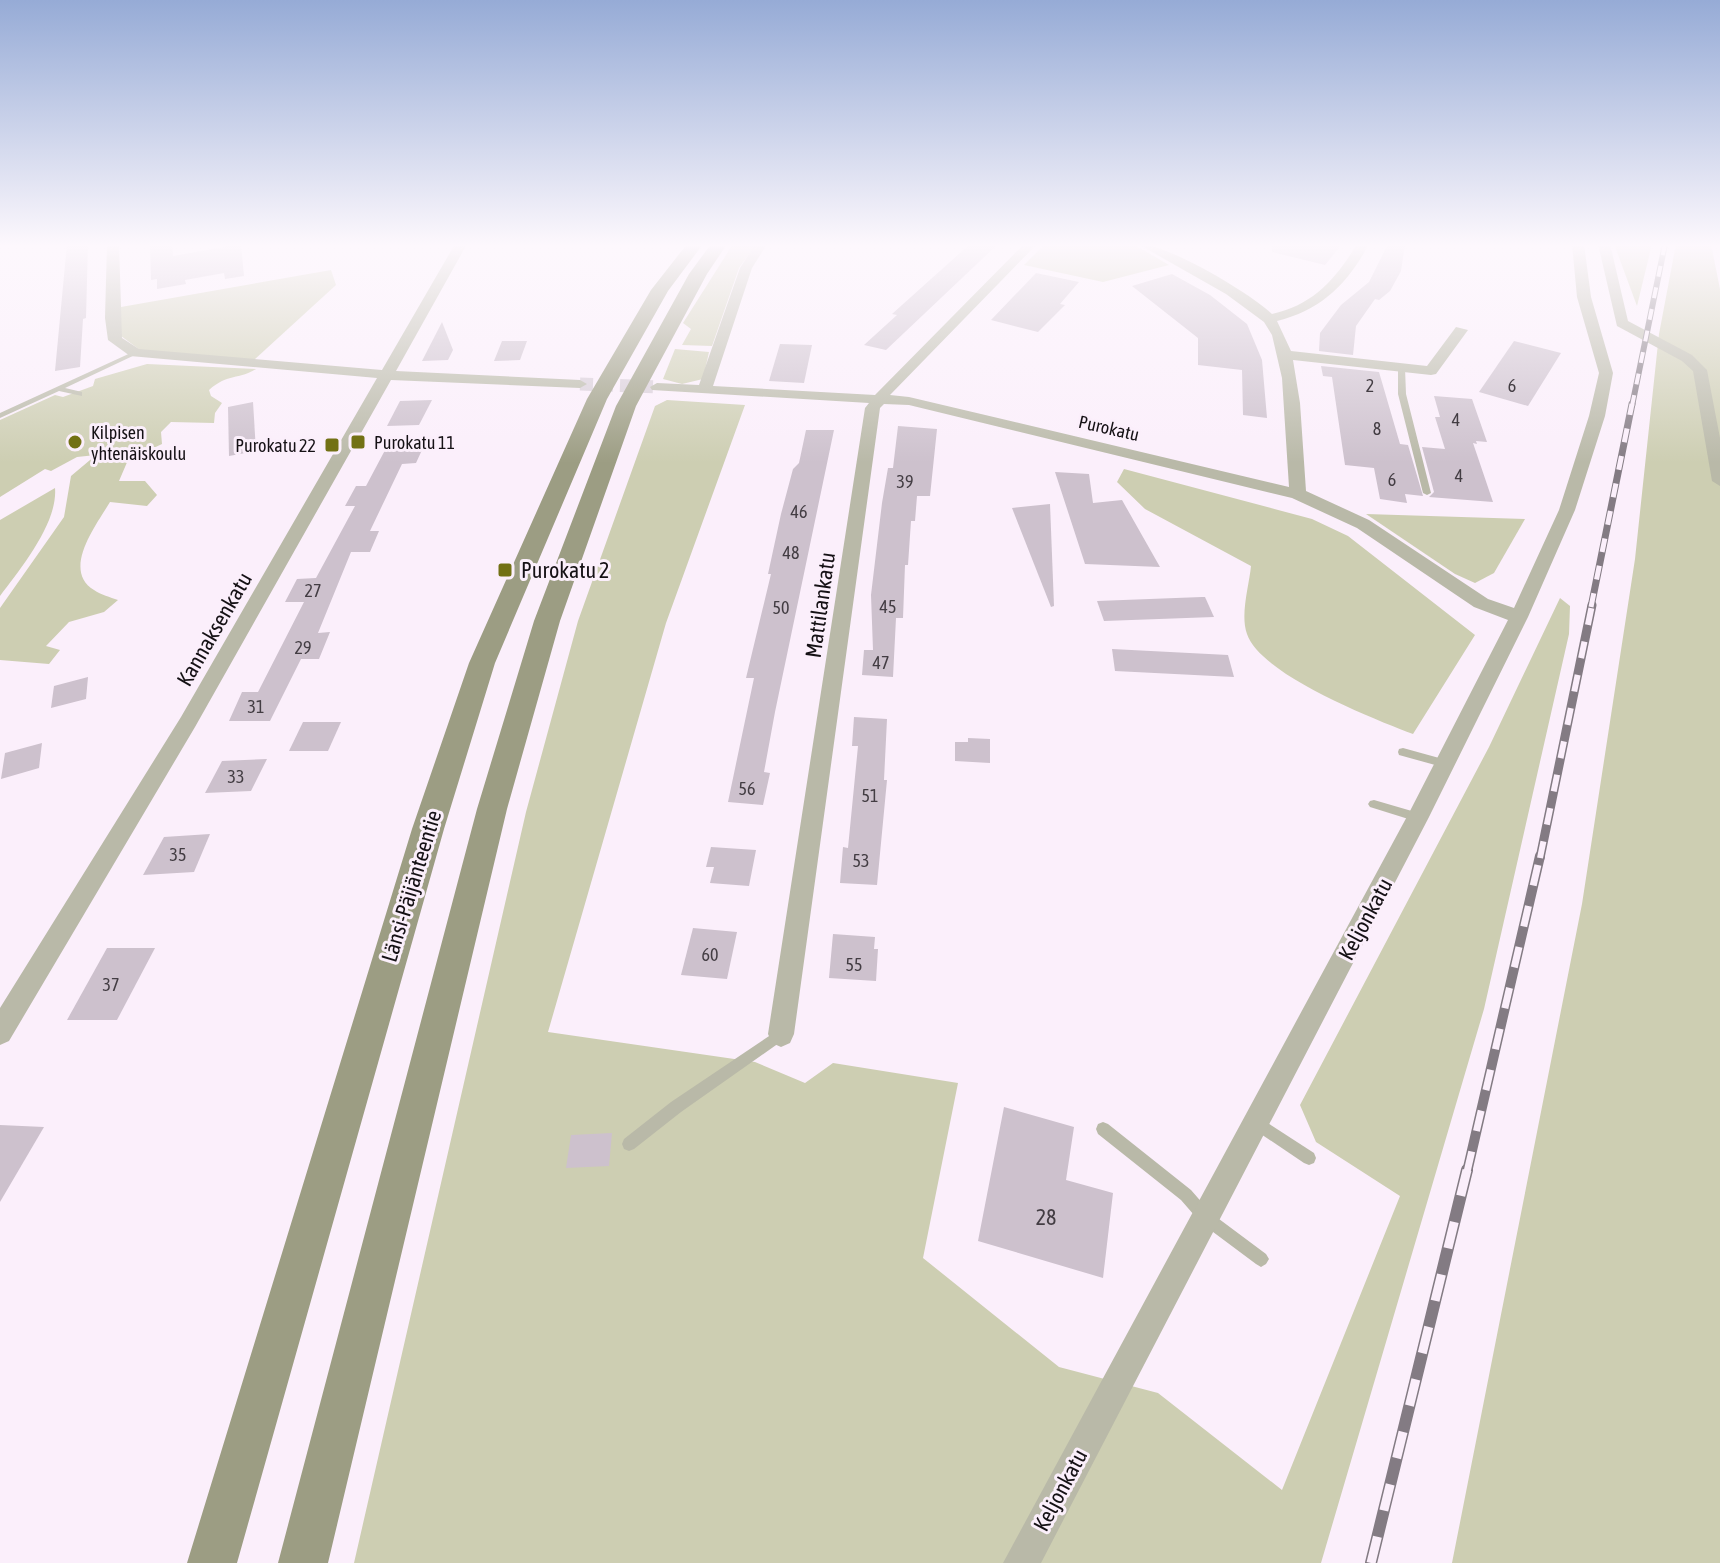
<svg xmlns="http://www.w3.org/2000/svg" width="1720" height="1563" font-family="'Asap Condensed',sans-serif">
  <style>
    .green { fill: #cdceb2 }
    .building { fill: #cdc1cd }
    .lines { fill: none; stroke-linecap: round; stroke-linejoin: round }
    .street-tunnel { stroke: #d8ced8; stroke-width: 13; stroke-dasharray: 13 7; stroke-linecap: butt }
    .lane { fill: #b9b9a8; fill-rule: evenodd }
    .street { fill: #b9b9a8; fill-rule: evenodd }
    .secondary { fill: #9c9d83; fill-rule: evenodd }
    .rail-far4-casing { stroke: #837b83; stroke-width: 6 }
    .rail-far3-casing { stroke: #837b83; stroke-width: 7 }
    .rail-far2-casing { stroke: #837b83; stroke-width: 9 }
    .rail-far1-casing { stroke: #837b83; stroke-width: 10 }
    .rail-casing { stroke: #837b83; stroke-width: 12 }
    .rail-far4 { stroke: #fbeffb; stroke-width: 4; stroke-dasharray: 11; stroke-linecap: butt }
    .rail-far3 { stroke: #fbeffb; stroke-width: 5; stroke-dasharray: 14; stroke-linecap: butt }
    .rail-far2 { stroke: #fbeffb; stroke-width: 6; stroke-dasharray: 17; stroke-linecap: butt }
    .rail-far1 { stroke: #fbeffb; stroke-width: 7; stroke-dasharray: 21; stroke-linecap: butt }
    .rail { stroke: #fbeffb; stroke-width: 9; stroke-dasharray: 27; stroke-linecap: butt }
    .poi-dot { fill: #727114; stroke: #fbeffb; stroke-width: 3 }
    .labels { text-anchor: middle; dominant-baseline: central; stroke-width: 6; stroke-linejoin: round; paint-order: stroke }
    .number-label { font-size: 18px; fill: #433d43 }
    .far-street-label { font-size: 18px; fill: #151115; stroke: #fbeffb }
    .far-poi-label { font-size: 18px; fill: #151115; stroke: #fbeffb; text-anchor: start }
    .poi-label { font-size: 22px; fill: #151115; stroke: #fbeffb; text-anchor: start }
    .street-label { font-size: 22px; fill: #151115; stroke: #fbeffb }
    .near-number-label { font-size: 22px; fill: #433d43 }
  </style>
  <rect width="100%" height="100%" fill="#fbeffb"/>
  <!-- green -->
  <g class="green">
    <path d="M733 244H756L739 268 712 346 682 345 691 329 683 323Z"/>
    <path d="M1045 244H1133L1169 265 1103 282 1024 265Z"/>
    <path d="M1614 244H1652L1637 306Z"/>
    <path d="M1676 244H1711L1720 289V1563H1452L1582 904 1635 559 1659 334Z"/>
    <path d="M331 270 336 285 253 361 140 350 121 336V307Z"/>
    <path d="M675 349 709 352 703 379 682 384 663 379Z"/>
    <path d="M147 364 256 369C239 380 228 373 209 390L211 396 222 403 215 413 214 423 171 422 161 432 162 444 128 460 119 481H145L157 495 147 506 110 502C97 524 61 570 94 590 101 595 110 597 118 600L104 612 69 622 46 646 60 650 49 664 0 660V608L64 517 71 476 96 455 77 457 51 471 45 469 0 497V420L55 395 63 397 93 386 95 379Z"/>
    <path d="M667 400 745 405 666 623 548 1032 755 1062 805 1083 833 1063 958 1083 923 1258 1059 1367 1158 1393 1282 1490 1400 1196 1316 1142 1300 1105 1489 747 1560 598 1570 606 1569 634 1484 1009 1321 1563H354L526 812 578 621 655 406Z"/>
    <path d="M1124 469 1312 519 1348 536 1475 635 1413 734C1374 719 1261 675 1247 634 1240 615 1249 586 1251 566L1145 509 1117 482Z"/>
    <path d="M55 488C58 523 21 568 0 596V520Z"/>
    <path d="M1366 514 1525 519 1494 573 1475 583 1455 574Z"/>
  </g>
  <!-- building -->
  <g class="building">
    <path d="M67 244H88L86 318 83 319 80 367 55 371Z"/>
    <path d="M150 244H172L173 256 241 244 244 276 225 279 224 273 185 280 186 284 157 289V279L151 280Z"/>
    <path d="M970 244H998L886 350 864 345 897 315 892 314Z"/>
    <path d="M1272 244H1342L1325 265 1272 252Z"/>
    <path d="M1388 244H1405L1401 271 1390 291 1379 300 1375 299 1356 326 1353 355 1319 351 1320 333 1341 305 1369 282Z"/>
    <path d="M1036 273 1079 282 1060 304 1065 305 1038 332 991 320Z"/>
    <path d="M1172 274 1210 295 1247 324 1262 360 1267 418 1243 415 1242 370 1198 365V338L1132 286Z"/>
    <path d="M442 322 453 350 448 360 422 361Z"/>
    <path d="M502 341H527L520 360 494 361Z"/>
    <path d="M1514 341 1561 353 1528 406 1479 392Z"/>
    <path d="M780 344 812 345 804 383 769 381Z"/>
    <path d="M1321 366 1379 372 1400 444 1408 445 1423 496 1405 494 1407 503 1380 499 1374 468 1345 465 1332 377 1323 376Z"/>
    <path d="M1434 396 1472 399 1487 442 1476 441 1477 444 1473 443 1493 502 1429 497 1434 492 1422 447 1445 449 1435 417H1440Z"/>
    <path d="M432 400 419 425 387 426 400 401Z"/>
    <path d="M253 402 256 451 229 456 228 407Z"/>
    <path d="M898 426 937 429 930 496H917L915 521H911L908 565H905L903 618H896L893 677 862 675 864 650H873L871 595 882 503 888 468H893Z"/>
    <path d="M806 430H834L775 712 764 772 770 773 763 805 728 802 754 678H746L771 574H768L781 514 793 469 799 463Z"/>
    <path d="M392 437H428L416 463 402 464 370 531H379L370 552H351L318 633 330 632 319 659H301L270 721H229L242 692H258L304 602H285L297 579 316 578 355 506H345L356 486H366Z"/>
    <path d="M1055 472 1089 474 1093 503 1122 500 1160 567 1085 564Z"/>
    <path d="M1050 504 1054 606 1051 607 1012 508Z"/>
    <path d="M1202 597H1205L1214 617 1104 621 1097 601Z"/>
    <path d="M1112 649 1228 655 1234 677 1115 671Z"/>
    <path d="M88 677 86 699 51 708 54 686Z"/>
    <path d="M854 717 887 719 884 780H887L877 885 840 883 843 847 848 848 858 746H852Z"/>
    <path d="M303 722H341L328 751H289Z"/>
    <path d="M968 738 990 739V763L955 761V742H968Z"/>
    <path d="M42 743 39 768 1 779 5 753Z"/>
    <path d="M267 759 251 791 205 793 222 761Z"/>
    <path d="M210 834 194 872 143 875 164 837Z"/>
    <path d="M711 847 756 850 749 886 710 883 714 867H706Z"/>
    <path d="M693 928 737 932 727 979 681 975Z"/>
    <path d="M833 934 875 937 874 949H878L876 981 829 978Z"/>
    <path d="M107 948H155L117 1020H67Z"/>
    <path d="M1004 1107 1074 1127 1066 1180 1113 1193 1103 1278 978 1241Z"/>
    <path d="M0 1125 44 1127 0 1202Z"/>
    <path d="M612 1133 609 1166 566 1168 571 1135Z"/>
  </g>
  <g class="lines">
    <!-- street-tunnel -->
    <path class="street-tunnel" d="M580 384 657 387"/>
    <!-- lane -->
    <g class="lane">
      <path d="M135 351 139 353 137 354 65 388 82 392V396L59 391 0 418V413Z"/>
      <path d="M1398 366 1405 368 1406 394 1431 493 1427 495 1423 493 1398 394Z"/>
      <path d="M1403 748 1450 761 1451 764 1446 768 1399 755 1398 752 1399 749Z"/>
      <path d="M1374 800 1422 814 1424 817 1422 820 1418 822 1370 807 1368 804 1370 801Z"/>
      <path d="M781 1028 786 1030 788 1034 786 1038 681 1112 634 1149 629 1151 624 1149 622 1144 624 1139 671 1102Z"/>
      <path d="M1257 1116 1314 1153 1316 1158 1314 1163 1309 1165 1304 1163 1252 1128 1250 1123 1252 1118Z"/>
      <path d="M1103 1122 1108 1124 1191 1190 1211 1213 1266 1254 1269 1259 1266 1264 1261 1267 1256 1264 1201 1223 1181 1200 1098 1134 1096 1129 1098 1124Z"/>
    </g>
    <!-- street -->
    <g class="street">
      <path d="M107 244H119L122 338 139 349 382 370 455 244H467L396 371 580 380 587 384 580 388 391 380 195 727 9 1041 0 1045V1008L181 717 377 378 130 356 108 340 105 318Z"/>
      <path d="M755 244H767L752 268 713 386 875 395 1024 244H1037L890 395 909 397 1289 487 1282 378 1272 335 1264 322 1226 294 1138 244C1166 243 1250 293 1272 314 1313 305 1336 279 1357 244H1369C1348 283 1322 310 1277 321L1291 351 1427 366 1456 327 1468 330 1436 374 1431 375 1293 360 1300 403 1306 491 1369 520 1488 599 1514 608 1559 510 1589 416 1599 373 1577 297 1572 244H1584L1591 297 1613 373 1605 416 1575 510 1528 617 1429 817 1041 1563H1003L1410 811 1508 620 1474 607 1357 528 1292 498 909 405 884 404 880 408 794 1034 790 1043 781 1047 772 1043 768 1034 865 408 869 403 652 390 650 387 657 383 699 385 740 268Z"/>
      <path d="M1598 244H1610L1628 321 1692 355 1707 370 1720 438V486L1712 481 1693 371 1682 361 1617 326Z"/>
    </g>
    <!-- secondary -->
    <g class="secondary">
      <path d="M687 244H703L668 291 607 399 495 663 444 829 237 1563H187L412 829 469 663 587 399 651 290Z"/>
      <path d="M711 244H727L707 274 636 406 560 621 507 809 328 1563H278L477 809 534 621 616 406 689 274Z"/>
    </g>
    <defs>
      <path id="rail-far4" d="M1632 406 1665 244"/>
      <path id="rail-far3" d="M1591 607 1632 404"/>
      <path id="rail-far2" d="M1540 858 1592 605"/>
      <path id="rail-far1" d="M1467 1172 1540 856"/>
      <path id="rail" d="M1371 1563 1467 1170"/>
    </defs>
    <!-- rail-far4 casing -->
    <use href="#rail-far4" class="rail-far4-casing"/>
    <!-- rail-far3 casing -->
    <use href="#rail-far3" class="rail-far3-casing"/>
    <!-- rail-far2 casing -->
    <use href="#rail-far2" class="rail-far2-casing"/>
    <!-- rail-far1 casing -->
    <use href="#rail-far1" class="rail-far1-casing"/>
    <!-- rail casing -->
    <use href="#rail" class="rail-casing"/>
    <!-- rail-far4 -->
    <use href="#rail-far4" class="rail-far4"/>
    <!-- rail-far3 -->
    <use href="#rail-far3" class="rail-far3"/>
    <!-- rail-far2 -->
    <use href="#rail-far2" class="rail-far2"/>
    <!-- rail-far1 -->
    <use href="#rail-far1" class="rail-far1"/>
    <!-- rail -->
    <use href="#rail" class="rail"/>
  </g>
  <!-- sky -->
  <linearGradient id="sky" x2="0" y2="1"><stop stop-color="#96abd6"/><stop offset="0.53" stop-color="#fdf8fd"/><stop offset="1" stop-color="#fdf8fd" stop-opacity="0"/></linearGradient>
  <rect width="1720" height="463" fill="url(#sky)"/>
  <!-- markers -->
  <g class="poi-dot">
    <circle cx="75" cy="442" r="8"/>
    <rect x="350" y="434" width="16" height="16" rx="4"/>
    <rect x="324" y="437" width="16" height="16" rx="4"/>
    <rect x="497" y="562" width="16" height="16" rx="4"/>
  </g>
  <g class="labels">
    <!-- number labels -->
    <g class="number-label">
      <text x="1370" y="385">2</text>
      <text x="1512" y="385">6</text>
      <text x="1456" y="419">4</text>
      <text x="1377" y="428">8</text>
      <text x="1459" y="475">4</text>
      <text x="1392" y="479">6</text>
      <text x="905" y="481">39</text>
      <text x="799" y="511">46</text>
      <text x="791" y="552">48</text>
      <text x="313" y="590">27</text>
      <text x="888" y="606">45</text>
      <text x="781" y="607">50</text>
      <text x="303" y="647">29</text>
      <text x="881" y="662">47</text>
      <text x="256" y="706">31</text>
      <text x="236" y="776">33</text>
      <text x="747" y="788">56</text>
      <text x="870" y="795">51</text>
      <text x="178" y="854">35</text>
      <text x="861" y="860">53</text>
      <text x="710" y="954">60</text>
      <text x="854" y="964">55</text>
      <text x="111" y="984">37</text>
    </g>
    <!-- far-street labels -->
    <g class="far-street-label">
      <text transform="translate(1109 428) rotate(13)">Purokatu</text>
    </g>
    <!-- far-poi labels -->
    <g class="far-poi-label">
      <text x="91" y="432">Kilpisen<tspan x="91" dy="21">yhtenäiskoulu</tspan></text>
      <text x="374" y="442">Purokatu 11</text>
      <text x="316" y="445" text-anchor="end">Purokatu 22</text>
    </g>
    <!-- poi labels -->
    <g class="poi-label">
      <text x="521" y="570">Purokatu 2</text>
    </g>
    <!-- street labels -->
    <g class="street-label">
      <text transform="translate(820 605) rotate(-82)">Mattilankatu</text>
      <text transform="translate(214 629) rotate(-60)">Kannaksenkatu</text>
      <text transform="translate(411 886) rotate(-73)">Länsi-Päijänteentie</text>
      <text transform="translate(1365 919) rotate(-62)">Keljonkatu</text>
      <text transform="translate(1060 1490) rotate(-62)">Keljonkatu</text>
    </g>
    <!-- near-number labels -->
    <g class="near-number-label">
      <text x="1046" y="1217">28</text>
    </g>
  </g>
</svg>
